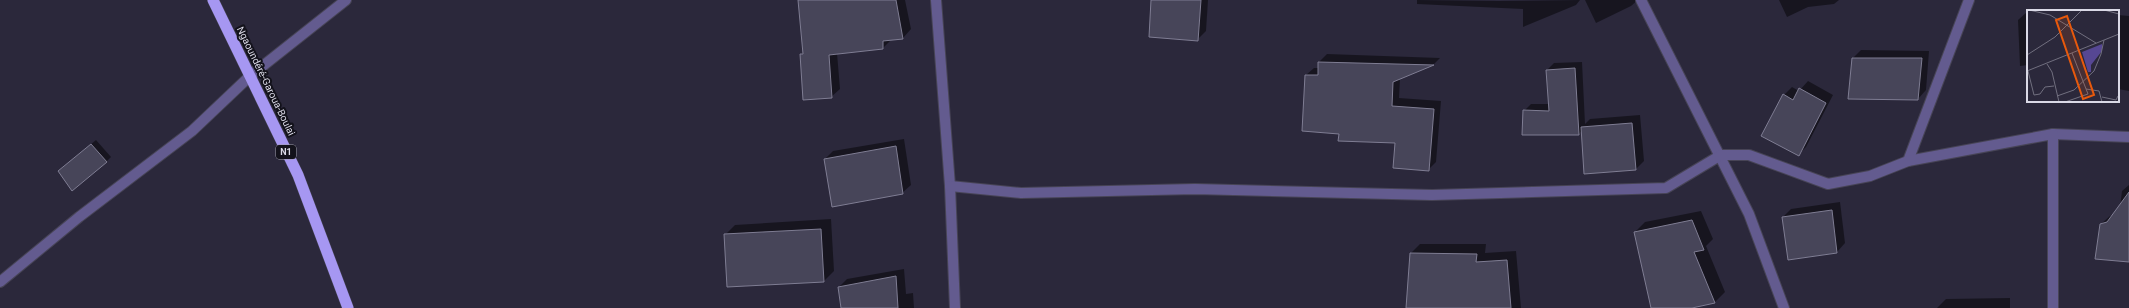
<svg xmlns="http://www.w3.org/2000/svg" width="2129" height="308" font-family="Roboto,sans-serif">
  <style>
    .shadow { fill: #0007 }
    .building { fill: #474559; stroke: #7f7d93 }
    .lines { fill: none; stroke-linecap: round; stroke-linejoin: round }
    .minor-casing { stroke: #474456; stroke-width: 12 }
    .trunk-casing { stroke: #474456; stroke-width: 12 }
    .minor { stroke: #635b8f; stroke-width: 10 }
    .trunk { stroke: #a697f2; stroke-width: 11 }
    .labels { text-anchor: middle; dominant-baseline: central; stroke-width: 4; stroke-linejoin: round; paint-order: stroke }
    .shield { fill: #13121b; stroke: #9e9da9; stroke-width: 1 }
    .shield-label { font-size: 9px; font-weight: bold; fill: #dad9e6 }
    .street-label { font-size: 10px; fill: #dad9e6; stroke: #13121b }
    .inset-road { fill: none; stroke: #716f7f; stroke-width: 1 }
    .view { fill: #e8590c; fill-opacity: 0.15; stroke: #e8590c; stroke-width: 2 }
    .inset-edge { fill: none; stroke: #dad9e6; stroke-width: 2 }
  </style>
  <rect width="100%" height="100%" fill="#2b283b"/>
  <!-- shadow -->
  <g class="shadow">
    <path d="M799 0H905L911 29 903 38 891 40 883 48 837 53 840 89 831 97 801 55 803 52Z"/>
    <path d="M1152 0H1208L1206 31 1197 40Z"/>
    <path d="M1417 0 1498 1 1580 0 1576 5 1523 27V9L1417 4Z"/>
    <path d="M1585 0H1638L1631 6 1596 23Z"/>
    <path d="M1779 0H1839L1834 4 1808 7 1787 17Z"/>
    <path d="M2078 9 2094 11H2044Z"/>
    <path d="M2027 12 2028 65 2020 66 2018 20Z"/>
    <path d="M2118 15 2129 16V91L2118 89Z"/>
    <path d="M1861 50 1929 51 1926 90 1918 99 1853 58Z"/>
    <path d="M1327 54 1440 58 1434 64 1400 78 1399 98 1441 101 1436 162 1428 170 1396 142 1340 133 1306 75 1314 68H1319V62Z"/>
    <path d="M1582 62 1585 124 1590 119 1640 115 1644 161 1636 169 1582 130 1579 134 1524 111 1531 104H1550L1547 70 1554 63Z"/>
    <path d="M1808 81 1833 95 1806 147 1798 155 1762 136 1784 95 1792 87 1799 91Z"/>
    <path d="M904 139 911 185 902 193 825 159 833 151Z"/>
    <path d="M96 140 111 157 106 162 59 171Z"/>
    <path d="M2129 185V261L2101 224 2110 216 2114 215 2120 207 2122 191Z"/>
    <path d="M1840 202 1845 243 1837 252 1788 258 1783 217 1791 209Z"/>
    <path d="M1701 211 1713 239 1706 246 1725 292 1715 302 1687 308H1652L1635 232 1645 222Z"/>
    <path d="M831 219 834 271 824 281 725 235 735 225Z"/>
    <path d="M1420 244H1486L1485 253 1516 251 1521 308H1407L1411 253Z"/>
    <path d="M904 269 906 294 913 293 914 308H842L839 287 847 279Z"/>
    <path d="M2010 298V308H1937L1946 299Z"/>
  </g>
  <!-- building -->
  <g class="building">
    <path d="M798 0H896L903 39 883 41V49L829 55 832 98 803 100 800 54H803Z"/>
    <path d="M1151 0H1201L1198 41 1149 37Z"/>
    <path d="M1852 58H1922L1918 100 1848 99Z"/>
    <path d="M1318 62 1434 65 1393 82 1392 106 1434 109 1429 171 1393 168 1395 143 1338 141 1339 134 1302 131 1305 75H1318Z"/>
    <path d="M1575 68 1579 135H1522L1523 110 1549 111 1546 70Z"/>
    <path d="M1799 88 1826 103 1799 156 1761 136 1783 94 1793 100Z"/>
    <path d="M1632 123 1636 170 1584 174 1581 127Z"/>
    <path d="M91 144 107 162 72 191 58 171Z"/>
    <path d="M896 146 903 194 832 207 824 159Z"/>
    <path d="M2129 192V262L2095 259 2100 224 2107 222Z"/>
    <path d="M1832 210 1837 253 1788 260 1782 217Z"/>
    <path d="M1692 220 1704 250 1694 252 1715 303 1692 308H1651L1634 232Z"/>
    <path d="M821 229 824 282 727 287 724 234Z"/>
    <path d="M1410 253 1477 254 1476 262 1507 260 1511 308H1406Z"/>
    <path d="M896 276 898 308H841L838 287Z"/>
  </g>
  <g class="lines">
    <defs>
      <g id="minor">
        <path d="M936 0 950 186 955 308"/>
        <path d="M1641 0 1749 214 1784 308"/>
        <path d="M2053 134 2129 137"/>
        <path d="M1908 161 1969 0"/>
        <path d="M950 186 1021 193 1195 189 1432 195 1666 188 1721 155H1749L1828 184 1870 176 1908 161 2053 134V308"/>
        <path d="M0 282 79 217 192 131 250 76 346 0"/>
      </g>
      <path id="trunk" d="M213 0 298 175 348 308"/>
    </defs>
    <!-- minor casing -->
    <use href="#minor" class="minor-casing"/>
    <!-- trunk casing -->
    <use href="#trunk" class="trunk-casing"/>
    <!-- minor -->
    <use href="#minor" class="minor"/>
    <!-- trunk -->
    <use href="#trunk" class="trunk"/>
  </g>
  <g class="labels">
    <!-- shield labels -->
    <rect class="shield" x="276" y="145" width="20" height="14" rx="3"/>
    <g class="shield-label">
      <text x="286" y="152">N1</text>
    </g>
    <!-- street labels -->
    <g class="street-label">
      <text transform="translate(266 81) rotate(64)">Ngaoundéré-Garoua-Boulai</text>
    </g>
  </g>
  <!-- overview -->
  <g transform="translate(2027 10)">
    <rect width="92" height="92" fill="#2b283b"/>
    <path d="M75 34V41L64 55V62H61L55 42Z" fill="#564793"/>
    <path class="inset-road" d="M2 0 23 5 69 33M77 0 92 4M0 45 28 27 55 0M20 54 25 62 32 92M0 61 92 24M1 61 7 85 13 84 18 77 27 76M59 79 72 81 75 92M30 86 47 80 67 61 74 44 77 30M75 87 89 90 91 86M38 92 61 84 45 43"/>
    <path class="view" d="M40 6 67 85 56 89 29 10Z"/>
    <rect width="92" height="92" class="inset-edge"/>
  </g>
</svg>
